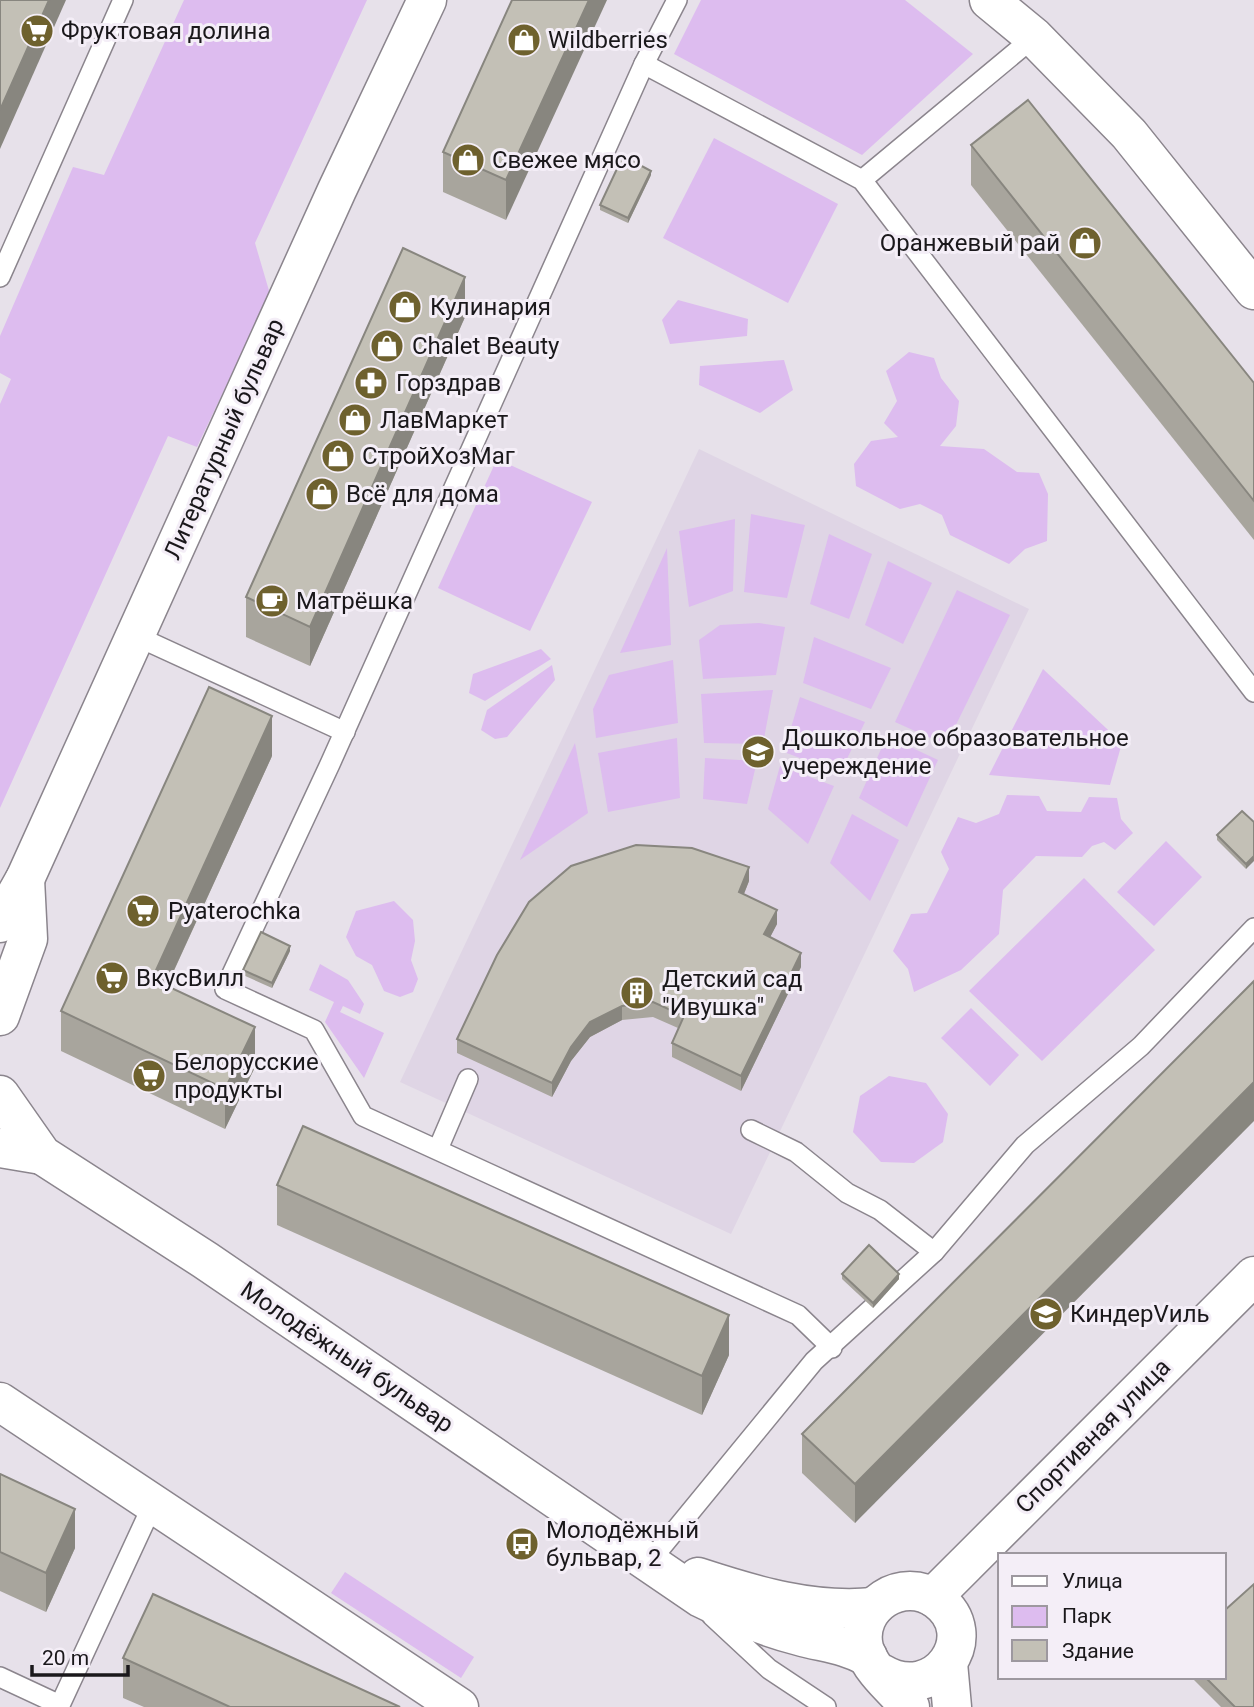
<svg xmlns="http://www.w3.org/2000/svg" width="1254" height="1707" font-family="Roboto,sans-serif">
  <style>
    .built { fill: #dfd5e5 }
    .green { fill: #ddbcef }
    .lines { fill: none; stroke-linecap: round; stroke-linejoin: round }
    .lane-casing { stroke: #8b858d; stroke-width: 22 }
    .street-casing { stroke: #8b858d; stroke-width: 41 }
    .lane { stroke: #fff; stroke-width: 19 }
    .street { stroke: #fff; stroke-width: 38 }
    .wall { fill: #a8a59d }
    .shaded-wall { fill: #88867f }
    .building { fill: #c3c0b6; stroke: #88867f; stroke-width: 2 }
    .labels { text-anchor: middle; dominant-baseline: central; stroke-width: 6; stroke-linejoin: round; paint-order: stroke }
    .poi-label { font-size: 24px; fill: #1a181b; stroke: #f4eef7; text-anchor: start }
    .street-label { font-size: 24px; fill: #1a181b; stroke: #f4eef7 }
  </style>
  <rect width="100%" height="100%" fill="#e7e1ea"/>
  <!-- built -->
  <path class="built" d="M699 449 1029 609 731 1234 400 1082Z"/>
  <!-- green -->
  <g class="green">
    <path d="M184 0H367L255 243 270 294 197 447 168 436 0 808V404L11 379 0 373V336L73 167 104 175Z"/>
    <path d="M701 0H905L973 54 862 155 674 54Z"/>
    <path d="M714 138 838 204 788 303 663 238Z"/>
    <path d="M678 300 748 319 747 336 670 344 662 320Z"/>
    <path d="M909 352 934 358 941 378 959 401 956 426 940 446 984 449 1017 472 1039 473 1048 494 1047 541 1025 549 1009 564 950 535 942 515 920 504 900 509 856 486 854 464 871 441 898 437 884 423 897 401 886 371Z"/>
    <path d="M784 360 793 390 760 413 699 385 700 366Z"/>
    <path d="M497 459 592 502 530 631 438 588Z"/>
    <path d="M751 514 805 525 787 598 744 592Z"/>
    <path d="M735 519 733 591 689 607 679 531Z"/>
    <path d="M829 534 872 554 849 619 810 604Z"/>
    <path d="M667 548 671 645 620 653Z"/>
    <path d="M888 561 932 583 903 644 865 625Z"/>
    <path d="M957 590 1010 615 946 745 895 722Z"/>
    <path d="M759 623 785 627 776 675 703 679 699 640 720 625Z"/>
    <path d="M814 637 891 668 871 709 803 683Z"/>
    <path d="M541 649 551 659 485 701 469 693 473 674Z"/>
    <path d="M673 660 678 723 596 738 593 709 609 675Z"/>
    <path d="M552 665 555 680 507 737 495 739 481 730 487 710Z"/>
    <path d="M1043 669 1122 743 1110 785 989 775Z"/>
    <path d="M773 690 763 744 704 743 701 694Z"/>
    <path d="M800 697 865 722 840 773 784 752Z"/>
    <path d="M887 736 938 760 907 827 859 798Z"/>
    <path d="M677 738 680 798 608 812 598 753Z"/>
    <path d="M575 743 588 813 520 860Z"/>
    <path d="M705 758 757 761 747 804 703 799Z"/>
    <path d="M780 766 834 786 808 844 768 809Z"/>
    <path d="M1007 795 1039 796 1047 811 1081 812 1089 797 1117 798 1121 819 1133 833 1115 850 1104 842 1092 846 1082 857 1036 856 1003 890 999 934 961 970 914 992 908 969 893 951 911 914 927 913 949 869 941 852 958 817 976 823 999 814Z"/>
    <path d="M852 814 899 840 870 901 830 863Z"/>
    <path d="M1166 841 1202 877 1154 926 1117 892Z"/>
    <path d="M1084 878 1155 950 1042 1061 969 991Z"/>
    <path d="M394 901 413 920 415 941 411 960 418 979 413 992 400 997 384 991 372 965 356 956 346 937 356 911Z"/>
    <path d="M320 964 348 980 364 1004 360 1014 343 1006 340 1012 384 1033 364 1078 325 1022 334 1002 309 990Z"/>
    <path d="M971 1008 1019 1055 990 1086 941 1038Z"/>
    <path d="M889 1076 926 1083 948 1114 943 1142 914 1163 881 1162 853 1132 860 1096Z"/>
    <path d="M345 1572 474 1657 461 1678 331 1593Z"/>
  </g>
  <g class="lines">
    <defs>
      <g id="lane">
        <path d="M677 0 644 64 330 764 225 989 314 1030 363 1116 798 1315 832 1348"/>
        <path d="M644 64 862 180 1254 692"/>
        <path d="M862 180 1034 37"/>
        <path d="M0 277 123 0"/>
        <path d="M136 636 345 732"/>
        <path d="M751 1130 796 1152 847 1193 880 1210 934 1252"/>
        <path d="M438 1149 468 1079"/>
        <path d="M655 1566 650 1561 814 1361 934 1252 1025 1145 1141 1046 1254 928"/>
        <path d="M712 1616 769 1669 826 1707"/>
        <path d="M0 1677 60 1705 153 1504"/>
      </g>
      <g id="street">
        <path d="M989 0 1034 37 1129 134 1254 290"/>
        <path d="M0 923 25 879 337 190 427 0"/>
        <path d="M0 1016 28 939 25 879"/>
        <path d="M0 1095 42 1155 205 1260 701 1598C733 1614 764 1627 799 1636 824 1643 845 1644 868 1657"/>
        <path d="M0 1148 42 1155"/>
        <path d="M0 1402 459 1707"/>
        <path d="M698 1577C756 1596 813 1613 874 1607"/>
        <path d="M933 1597 1254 1276"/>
        <path d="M948 1663 952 1707"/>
        <path d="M881 1673C936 1706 985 1635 937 1600 903 1575 854 1606 864 1648 870 1670 895 1690 910 1707"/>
      </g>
    </defs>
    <!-- lane casing -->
    <use href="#lane" class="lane-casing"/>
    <!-- street casing -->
    <use href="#street" class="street-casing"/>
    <!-- lane -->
    <use href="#lane" class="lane"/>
    <!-- street -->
    <use href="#street" class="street"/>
  </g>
  <!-- wall -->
  <g class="wall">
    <path d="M512 0 506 220 443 192V152Z"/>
    <path d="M971 145 1254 383V540L971 185Z"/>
    <path d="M651 175 628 223 600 210V205Z"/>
    <path d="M465 317 310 666 246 637V597Z"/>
    <path d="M272 756 167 986 255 1067 225 1129 61 1051V1011Z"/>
    <path d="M1254 822 1246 869 1217 840V835Z"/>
    <path d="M749 881 744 894 777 924 770 937 801 967 741 1091 672 1057V1043L678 1028 653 1017 622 1020 590 1037 571 1061 552 1097 457 1053V1039Z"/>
    <path d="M290 951 272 988 243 975V970Z"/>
    <path d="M1254 981 855 1523 802 1473V1434Z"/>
    <path d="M277 1185 729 1355 702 1415 277 1225Z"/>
    <path d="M842 1274 899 1279 873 1308 842 1279Z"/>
    <path d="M0 1474 75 1548 46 1612 0 1591Z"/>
    <path d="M123 1658 400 1707H144L123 1698Z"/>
    <path d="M1191 1677H1224L1254 1707H1221Z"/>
  </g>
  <!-- shaded-wall -->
  <g class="shaded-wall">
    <path d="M49 0H66L0 149V110Z"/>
    <path d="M589 0H607L506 220V180Z"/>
    <path d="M651 171V175L628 223V218Z"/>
    <path d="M465 277V317L310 666V627Z"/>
    <path d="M272 716V756L152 1018V979Z"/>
    <path d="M1254 856V861L1246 869V864Z"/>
    <path d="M749 867V881L739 906V892Z"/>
    <path d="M777 910V924L764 949V934Z"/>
    <path d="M290 946V951L272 988V983Z"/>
    <path d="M801 953V967L741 1091V1076Z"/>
    <path d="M622 1006V1020L590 1037 571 1061 552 1097V1083L571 1047 590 1022Z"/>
    <path d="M255 1027V1067L225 1129V1089Z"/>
    <path d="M1254 1082V1121L855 1523V1484Z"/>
    <path d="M899 1274V1279L873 1308V1303Z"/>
    <path d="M729 1315V1355L702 1415V1376Z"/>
    <path d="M75 1509V1548L46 1612V1573Z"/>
  </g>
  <!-- building -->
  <g class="building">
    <path d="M0 0H49L0 110Z"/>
    <path d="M512 0H589L506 180 443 152Z"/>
    <path d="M1028 100 1254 383V501L971 145Z"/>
    <path d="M623 156 651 171 628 218 600 205Z"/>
    <path d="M403 248 465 277 310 627 246 597Z"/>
    <path d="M209 687 272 716 152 979 255 1027 225 1089 61 1011Z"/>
    <path d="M1242 811 1254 822V856L1246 864 1217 835Z"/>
    <path d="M636 845 692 848 749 867 739 892 777 910 764 934 801 953 741 1076 672 1043 684 1016 653 1002 622 1006 590 1022 571 1047 552 1083 457 1039 497 955 529 902 571 866Z"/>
    <path d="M261 932 290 946 272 983 243 970Z"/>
    <path d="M1254 981V1082L855 1484 802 1434Z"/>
    <path d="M303 1126 729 1315 702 1376 277 1185Z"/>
    <path d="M869 1245 899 1274 873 1303 842 1274Z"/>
    <path d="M0 1474 75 1509 46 1573 0 1552Z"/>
    <path d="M1254 1584V1707H1235L1205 1677H1224V1611Z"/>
    <path d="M153 1594 400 1707H230L123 1658Z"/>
  </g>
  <!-- icons -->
  <defs>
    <symbol id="supermarket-disc" viewBox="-11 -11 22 22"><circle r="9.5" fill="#6e612e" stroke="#f4eef7"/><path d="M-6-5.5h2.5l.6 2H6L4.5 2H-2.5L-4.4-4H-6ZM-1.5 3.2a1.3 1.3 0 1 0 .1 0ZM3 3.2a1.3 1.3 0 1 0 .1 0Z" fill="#fff"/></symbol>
    <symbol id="shop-disc" viewBox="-11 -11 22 22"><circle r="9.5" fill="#6e612e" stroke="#f4eef7"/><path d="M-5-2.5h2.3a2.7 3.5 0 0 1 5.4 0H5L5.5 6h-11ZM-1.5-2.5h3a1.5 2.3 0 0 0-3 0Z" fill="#fff"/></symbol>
    <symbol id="pharmacy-disc" viewBox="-11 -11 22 22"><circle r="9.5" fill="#6e612e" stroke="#f4eef7"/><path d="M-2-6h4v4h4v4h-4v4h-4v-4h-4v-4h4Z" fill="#fff"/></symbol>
    <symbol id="cafe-disc" viewBox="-11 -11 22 22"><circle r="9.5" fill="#6e612e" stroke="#f4eef7"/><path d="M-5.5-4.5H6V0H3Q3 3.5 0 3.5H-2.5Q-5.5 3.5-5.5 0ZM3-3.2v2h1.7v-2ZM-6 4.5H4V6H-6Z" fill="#fff"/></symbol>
    <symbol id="school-disc" viewBox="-11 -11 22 22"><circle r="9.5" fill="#6e612e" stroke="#f4eef7"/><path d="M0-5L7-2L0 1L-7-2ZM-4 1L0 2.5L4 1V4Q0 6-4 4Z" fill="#fff"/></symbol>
    <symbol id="building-disc" viewBox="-11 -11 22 22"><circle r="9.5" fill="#6e612e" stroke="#f4eef7"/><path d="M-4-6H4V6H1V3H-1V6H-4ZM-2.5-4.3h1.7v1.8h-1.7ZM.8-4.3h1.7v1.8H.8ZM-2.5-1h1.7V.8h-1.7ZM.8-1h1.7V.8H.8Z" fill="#fff"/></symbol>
    <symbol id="bus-disc" viewBox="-11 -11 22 22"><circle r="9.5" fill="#6e612e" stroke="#f4eef7"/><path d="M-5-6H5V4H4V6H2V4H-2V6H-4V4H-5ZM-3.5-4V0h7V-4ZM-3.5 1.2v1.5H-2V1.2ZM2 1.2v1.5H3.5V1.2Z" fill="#fff"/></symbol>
  </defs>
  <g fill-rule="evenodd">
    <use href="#supermarket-disc" x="18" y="12" width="38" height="38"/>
    <use href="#shop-disc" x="505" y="21" width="38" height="38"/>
    <use href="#shop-disc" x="449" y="141" width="38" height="38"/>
    <use href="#shop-disc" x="1066" y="224" width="38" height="38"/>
    <use href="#shop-disc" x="386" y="288" width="38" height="38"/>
    <use href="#shop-disc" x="368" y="327" width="38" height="38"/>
    <use href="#pharmacy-disc" x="352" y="364" width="38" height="38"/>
    <use href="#shop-disc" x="336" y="401" width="38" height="38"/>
    <use href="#shop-disc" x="319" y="437" width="38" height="38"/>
    <use href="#shop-disc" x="303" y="475" width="38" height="38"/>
    <use href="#cafe-disc" x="253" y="582" width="38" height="38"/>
    <use href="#school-disc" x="739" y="733" width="38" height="38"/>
    <use href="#supermarket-disc" x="124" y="892" width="38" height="38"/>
    <use href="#supermarket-disc" x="93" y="959" width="38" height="38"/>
    <use href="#building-disc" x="618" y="974" width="38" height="38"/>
    <use href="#supermarket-disc" x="130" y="1057" width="38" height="38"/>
    <use href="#school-disc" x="1027" y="1295" width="38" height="38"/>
    <use href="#bus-disc" x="503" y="1525" width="38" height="38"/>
  </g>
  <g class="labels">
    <!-- poi labels -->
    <g class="poi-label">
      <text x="61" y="31">Фруктовая долина</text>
      <text x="548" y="40">Wildberries</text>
      <text x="492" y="160">Свежее мясо</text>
      <text x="1060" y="243" text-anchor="end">Оранжевый рай</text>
      <text x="430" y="307">Кулинария</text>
      <text x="412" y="346">Chalet Beauty</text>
      <text x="396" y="383">Горздрав</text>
      <text x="380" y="420">ЛавМаркет</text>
      <text x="362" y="456">СтройХозМаг</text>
      <text x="346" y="494">Всё для дома</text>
      <text x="296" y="601">Матрёшка</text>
      <text x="782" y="738">Дошкольное образовательное<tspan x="782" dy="28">учереждение</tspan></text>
      <text x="168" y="911">Pyaterochka</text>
      <text x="136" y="978">ВкусВилл</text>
      <text x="662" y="979">Детский сад<tspan x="662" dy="28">"Ивушка"</tspan></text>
      <text x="174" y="1062">Белорусские<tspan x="174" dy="28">продукты</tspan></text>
      <text x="1070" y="1314">КиндерVиль</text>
      <text x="546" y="1530">Молодёжный<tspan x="546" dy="28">бульвар, 2</tspan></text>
    </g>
    <!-- street labels -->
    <g class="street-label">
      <text transform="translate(224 439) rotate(-66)">Литературный бульвар</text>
      <text transform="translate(347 1357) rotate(34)">Молодёжный бульвар</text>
      <text transform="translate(1093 1436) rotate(-45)">Спортивная улица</text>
    </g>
  </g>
  <!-- legend -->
  <rect x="998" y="1553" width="228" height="126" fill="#f4eef7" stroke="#9d989f" stroke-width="2"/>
  <rect x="1012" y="1576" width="35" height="10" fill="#ffffff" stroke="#9d989f" stroke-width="2"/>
  <text x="1062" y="1588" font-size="21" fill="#1a181b">Улица</text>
  <rect x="1012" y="1606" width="35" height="21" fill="#ddbcef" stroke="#9d989f" stroke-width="2"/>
  <text x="1062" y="1623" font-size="21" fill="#1a181b">Парк</text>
  <rect x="1012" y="1640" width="35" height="21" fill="#c3c0b6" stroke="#9d989f" stroke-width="2"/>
  <text x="1062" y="1658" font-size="21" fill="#1a181b">Здание</text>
  <!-- scale -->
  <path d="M32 1665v10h96v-10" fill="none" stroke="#1a181b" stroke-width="3.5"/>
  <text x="42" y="1665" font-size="21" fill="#1a181b" stroke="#f4eef7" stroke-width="5" paint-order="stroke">20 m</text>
</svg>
